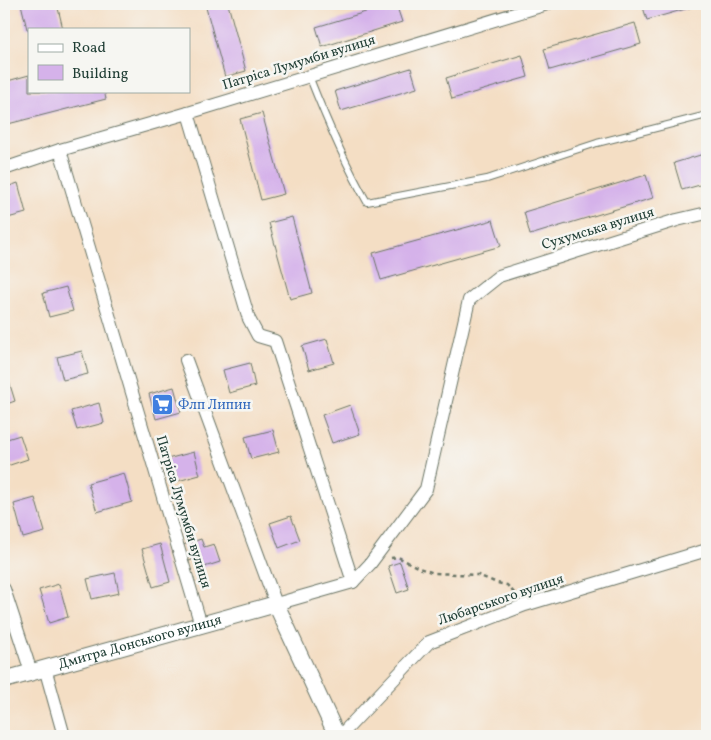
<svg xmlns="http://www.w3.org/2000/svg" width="711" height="740" font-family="Vollkorn,serif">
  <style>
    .building { fill: #d5b2ea }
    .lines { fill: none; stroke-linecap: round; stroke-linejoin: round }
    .service-casing { stroke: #6a7566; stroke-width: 8 }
    .minor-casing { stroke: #6a7566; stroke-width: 14 }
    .tertiary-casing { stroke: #6a7566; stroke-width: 18 }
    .path { stroke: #6a7566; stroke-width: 2.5; stroke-dasharray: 4 4; stroke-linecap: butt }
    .service { stroke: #fff; stroke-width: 6 }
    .minor { stroke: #fff; stroke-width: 12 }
    .tertiary { stroke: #fff; stroke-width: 16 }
    .labels { text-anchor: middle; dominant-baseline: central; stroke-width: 5; stroke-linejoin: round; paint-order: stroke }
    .street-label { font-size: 14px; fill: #1f3d34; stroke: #f6f6f2 }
    .shop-label { font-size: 14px; fill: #366cbe; stroke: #f6f6f2; text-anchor: start }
  </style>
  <rect width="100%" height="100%" fill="#f6f6f2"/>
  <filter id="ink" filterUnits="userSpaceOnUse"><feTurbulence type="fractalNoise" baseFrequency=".02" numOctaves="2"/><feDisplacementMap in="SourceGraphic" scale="10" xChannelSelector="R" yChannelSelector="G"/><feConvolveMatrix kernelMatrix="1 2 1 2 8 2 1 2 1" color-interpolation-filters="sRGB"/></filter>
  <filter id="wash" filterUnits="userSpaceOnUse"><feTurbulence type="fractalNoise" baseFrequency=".0096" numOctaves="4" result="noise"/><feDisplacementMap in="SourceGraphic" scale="20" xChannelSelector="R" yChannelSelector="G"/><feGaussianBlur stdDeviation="1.12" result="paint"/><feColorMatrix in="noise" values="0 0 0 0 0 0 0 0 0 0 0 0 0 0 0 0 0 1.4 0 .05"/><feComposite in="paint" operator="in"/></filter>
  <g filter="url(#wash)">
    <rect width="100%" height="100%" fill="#f4dec4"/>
    <g id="blocks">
      <!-- building -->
      <g class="building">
        <path d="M21 4H57L63 29H27Z"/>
        <path d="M205 4H228L246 71 225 77Z"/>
        <path d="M392 4H396L402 22 322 47 316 27Z"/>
        <path d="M642 4H703L647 20Z"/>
        <path d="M635 23 641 44 550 70 544 49Z"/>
        <path d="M522 55 528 77 452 99 446 78Z"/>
        <path d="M411 68 417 88 341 111 335 91Z"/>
        <path d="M29 75V91H104L106 99 4 125V82Z"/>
        <path d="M262 113 284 194 261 200 240 119Z"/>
        <path d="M707 153V183L682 190 674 163Z"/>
        <path d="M646 175 653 198 530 235 524 212Z"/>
        <path d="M18 183 26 213 4 219V188Z"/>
        <path d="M292 217 312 293 290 299 269 223Z"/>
        <path d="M493 220 501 246 381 280 373 253Z"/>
        <path d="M66 287 73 311 49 317 43 293Z"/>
        <path d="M327 339 334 363 309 370 302 346Z"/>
        <path d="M82 351 88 374 63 380 57 357Z"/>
        <path d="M250 363 255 386 229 393 223 370Z"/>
        <path d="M6 372 15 401 4 405V373Z"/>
        <path d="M174 387 181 412 156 419 149 394Z"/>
        <path d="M99 403 104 423 77 430 71 411Z"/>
        <path d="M350 405 360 434 332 443 322 415Z"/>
        <path d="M273 430 279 452 251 459 245 437Z"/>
        <path d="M20 435 28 459 4 467V440Z"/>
        <path d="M194 452 200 475 174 482 167 459Z"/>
        <path d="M124 473 132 502 97 512 88 483Z"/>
        <path d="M35 498 45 532 23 538 14 504Z"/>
        <path d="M291 516 300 540 279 548 270 523Z"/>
        <path d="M201 539 204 547 214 544 220 562 201 568 198 558 189 561 183 545Z"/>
        <path d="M160 544 170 582 153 587 142 549Z"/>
        <path d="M400 562 409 589 397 593 388 566Z"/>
        <path d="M115 573 119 593 92 599 87 579Z"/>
        <path d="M59 584 68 617 49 623 39 590Z"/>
      </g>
    </g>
  </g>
  <g filter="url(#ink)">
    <use href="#blocks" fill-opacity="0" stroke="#6a7566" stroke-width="1"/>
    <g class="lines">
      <defs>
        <path id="service" d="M309 76C326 119 344 162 367 202L487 179 597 143 707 115"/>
        <g id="minor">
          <path d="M188 113 249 319 258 336 275 341 353 582"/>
          <path d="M60 150 201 625"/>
          <path d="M4 169 60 150 188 113 547 4"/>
          <path d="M186 360 276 604 353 582 370 564 426 489 469 300 499 276 677 220 707 213"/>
          <path d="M4 589 31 672"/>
          <path d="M45 668 64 736"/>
          <path d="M340 736 429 642 525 605 707 550"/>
        </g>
        <g id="tertiary">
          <path id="s1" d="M4 680 276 604 337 736"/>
        </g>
      </defs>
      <!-- service casing -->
      <use href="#service" class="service-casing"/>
      <!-- minor casing -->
      <use href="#minor" class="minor-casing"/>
      <!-- tertiary casing -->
      <use href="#tertiary" class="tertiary-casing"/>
      <!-- path -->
      <path class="path" d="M391 558 398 557 419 568 434 573 478 575 497 583 507 585 516 595"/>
      <!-- service -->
      <use href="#service" class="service"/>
      <!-- minor -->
      <use href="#minor" class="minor"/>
      <!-- tertiary -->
      <use href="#tertiary" class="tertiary"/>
    </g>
  </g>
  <!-- icons -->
  <defs>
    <symbol id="supermarket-square" viewBox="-11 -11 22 22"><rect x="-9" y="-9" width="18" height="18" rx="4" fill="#3f7fe0" stroke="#f6f6f2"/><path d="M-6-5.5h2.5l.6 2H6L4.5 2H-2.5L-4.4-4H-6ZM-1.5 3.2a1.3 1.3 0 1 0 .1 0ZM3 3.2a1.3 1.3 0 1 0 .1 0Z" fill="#fff"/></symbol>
  </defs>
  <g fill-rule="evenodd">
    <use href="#supermarket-square" x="150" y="392" width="25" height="25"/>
  </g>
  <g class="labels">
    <!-- street labels -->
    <g class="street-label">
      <text transform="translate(299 63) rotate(-17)">Патріса Лумумби вулиця</text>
      <text transform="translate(598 229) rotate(-17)">Сухумська вулиця</text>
      <text transform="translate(183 512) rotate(73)">Патріса Лумумби вулиця</text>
      <text transform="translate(501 600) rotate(-19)">Любарського вулиця</text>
      <text stroke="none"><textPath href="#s1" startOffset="141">Дмитра Донського вулиця</textPath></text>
    </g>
    <!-- shop labels -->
    <g class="shop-label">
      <text x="178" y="405">Флп Липин</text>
    </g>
  </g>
  <!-- margin -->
  <rect width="711" height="740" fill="none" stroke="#f6f6f2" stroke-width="20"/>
  <!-- legend -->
  <rect x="28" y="28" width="162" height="65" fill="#f6f6f2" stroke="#a0aca6"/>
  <rect x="38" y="44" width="25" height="8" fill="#ffffff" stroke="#a0aca6"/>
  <text x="72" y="52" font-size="15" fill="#1f3d34">Road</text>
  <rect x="38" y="65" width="25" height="15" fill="#d5b2ea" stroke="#a0aca6"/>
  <text x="72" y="78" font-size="15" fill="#1f3d34">Building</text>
</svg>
